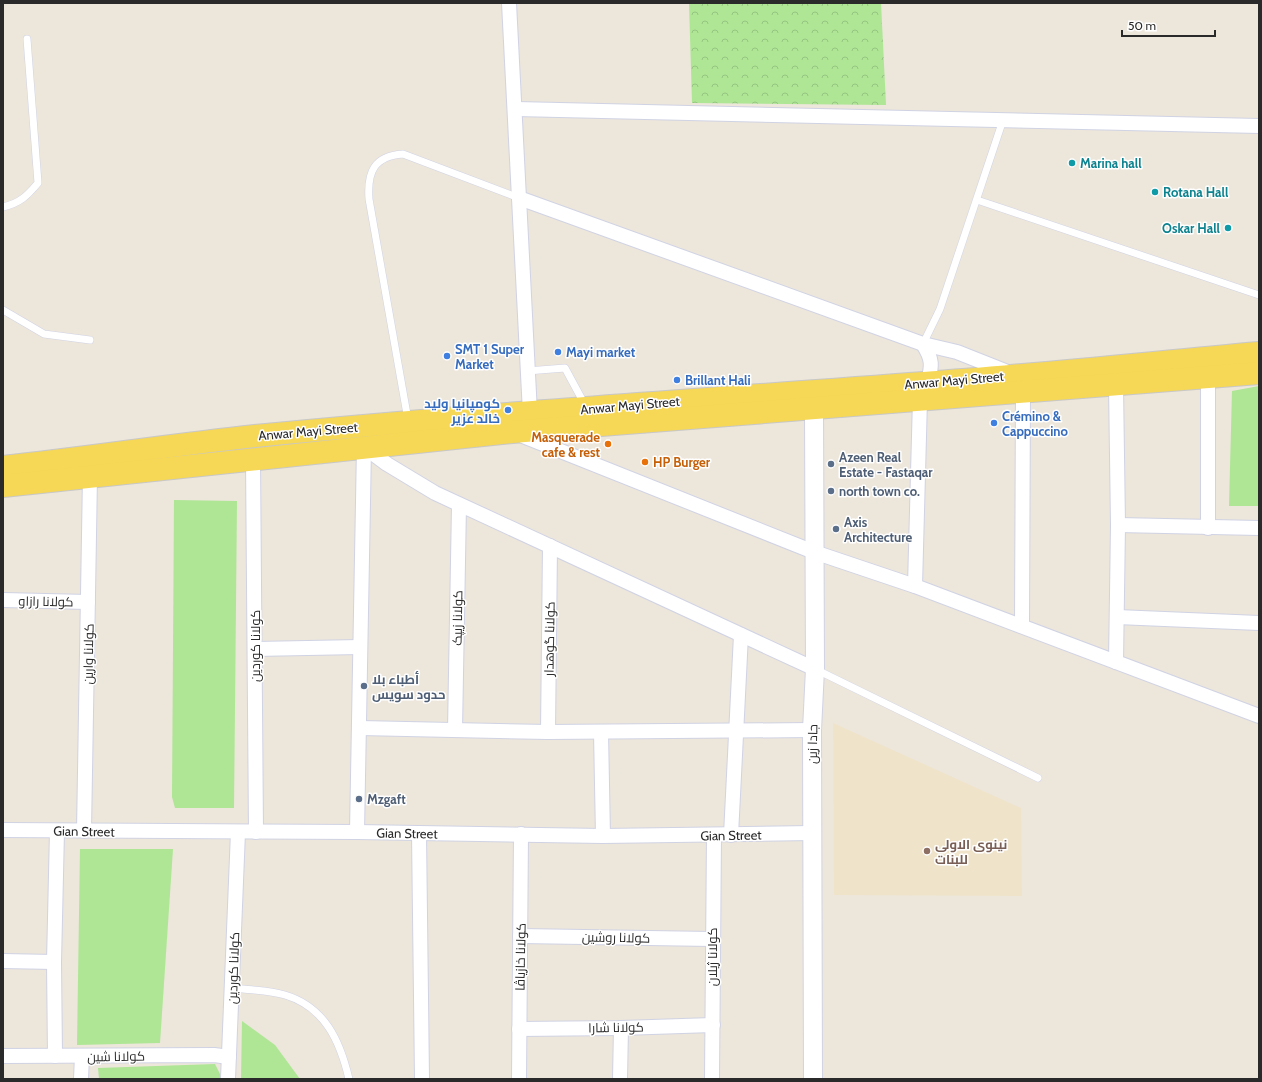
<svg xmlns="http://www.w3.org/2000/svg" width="1262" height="1082" font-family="Cabin,Cairo,sans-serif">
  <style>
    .education { fill: #efe4ca }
    .grass { fill: #aee695 }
    .park { fill: url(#park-crowns) }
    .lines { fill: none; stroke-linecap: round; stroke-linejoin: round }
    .service-casing { stroke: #d0d3e4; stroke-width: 8 }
    .minor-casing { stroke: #d0d3e4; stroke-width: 16 }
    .tertiary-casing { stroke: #d0d3e4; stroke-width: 20 }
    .primary-casing { stroke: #c8c8c8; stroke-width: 24 }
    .service { stroke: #fff; stroke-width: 7 }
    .minor { stroke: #fff; stroke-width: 14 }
    .tertiary { stroke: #fff; stroke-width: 18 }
    .primary { stroke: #f6d756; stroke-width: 22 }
    .culture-dot { fill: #0f9aa8; stroke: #fff; stroke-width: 1.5 }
    .shop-dot { fill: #3f7fe0; stroke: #fff; stroke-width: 1.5 }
    .food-dot { fill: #e8710a; stroke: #fff; stroke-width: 1.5 }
    .service-dot { fill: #5c6f8a; stroke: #fff; stroke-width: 1.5 }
    .education-dot { fill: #8d6e63; stroke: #fff; stroke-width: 1.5 }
    .labels { text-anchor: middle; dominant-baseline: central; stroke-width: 3; stroke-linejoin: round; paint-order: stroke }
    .culture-label { font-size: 13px; font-weight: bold; fill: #0d838f; stroke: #fff; text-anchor: start }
    .shop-label { font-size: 13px; font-weight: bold; fill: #366cbe; stroke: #fff; text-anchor: start }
    .street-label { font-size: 13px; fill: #2a2a2a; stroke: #fff }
    .food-label { font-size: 13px; font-weight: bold; fill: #c56008; stroke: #fff; text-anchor: end }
    .service-label { font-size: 13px; font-weight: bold; fill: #4e5e75; stroke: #fff; text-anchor: start }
    .education-label { font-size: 13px; font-weight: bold; fill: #785e54; stroke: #fff; text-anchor: start }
  </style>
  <defs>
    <pattern id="park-crowns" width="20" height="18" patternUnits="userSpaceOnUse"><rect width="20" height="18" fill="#aee695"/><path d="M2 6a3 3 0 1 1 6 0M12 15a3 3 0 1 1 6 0" fill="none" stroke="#96c581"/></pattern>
  </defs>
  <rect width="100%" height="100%" fill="#ede6db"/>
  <!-- education -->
  <path class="education" d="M833 723 1021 808 1022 896 834 895Z"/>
  <!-- grass -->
  <g class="grass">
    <path d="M1259 386V506H1229L1232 391Z"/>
    <path d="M174 500 237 501 234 808H175L172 797Z"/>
    <path d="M80 849H173L160 1043 77 1045Z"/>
    <path d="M242 1021 275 1045 300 1079H241Z"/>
    <path d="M215 1064 220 1074V1079H99L98 1068Z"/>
  </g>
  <!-- park -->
  <path class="park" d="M689 3H881L886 105 692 103Z"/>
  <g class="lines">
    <defs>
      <g id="service">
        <path d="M977 200 1259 295"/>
        <path d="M3 207C20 203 27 196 38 183L27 39"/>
        <path d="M3 310 44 334 90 340"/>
        <path d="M923 344 940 309 1003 120"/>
        <path d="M527 371 565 368 585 405"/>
        <path d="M408 420 369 199C367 172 374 156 403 154L519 198"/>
        <path d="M817 670 1038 778"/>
        <path d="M232 988C249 990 269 990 285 995 325 1007 340 1041 349 1079"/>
      </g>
      <g id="minor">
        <path d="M509 3 530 413"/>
        <path d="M516 109 1259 126"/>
        <path d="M519 198 923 344 957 352 1010 373"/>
        <path d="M923 344C933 360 932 365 928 383"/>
        <path d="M1208 378V528"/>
        <path d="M518 434 814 552 915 586 1259 716"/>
        <path d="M364 447 387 464 435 493 815 669"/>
        <path d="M253 459 256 832"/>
        <path d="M1118 525 1259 528"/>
        <path d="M915 586 920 399"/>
        <path d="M3 600 88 602"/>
        <path d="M1117 617 1259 623"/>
        <path d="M1022 626 1023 392"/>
        <path d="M255 649 360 647"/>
        <path d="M1116 662 1118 525 1116 385"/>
        <path d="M360 728 548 732 812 730"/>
        <path d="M455 730 459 505"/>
        <path d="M548 732 550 546"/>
        <path d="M601 732 603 836"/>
        <path d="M3 830 357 832 603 836 812 833"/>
        <path d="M84 831 90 476"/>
        <path d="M357 832 364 447"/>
        <path d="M419 833 422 1079"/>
        <path d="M731 835 741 635"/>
        <path d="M520 936 712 939"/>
        <path d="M3 961 54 962"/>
        <path d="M519 1029 621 1028 713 1025"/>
        <path d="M3 1056 214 1055 229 1057"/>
        <path d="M55 1056 54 962 57 831"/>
        <path d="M81 1079 82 1056"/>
        <path d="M228 1079 238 832"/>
        <path d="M519 1079 521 834"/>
        <path d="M620 1079 621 1028"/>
        <path d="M712 1079 714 835"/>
      </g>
      <path id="tertiary" d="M813 1079 812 730 815 669 814 409"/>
      <g id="primary">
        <path d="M3 467C87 458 171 445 255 436 478 414 701 400 924 383 1036 375 1148 363 1259 353"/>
        <path d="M3 486 512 432 1259 373"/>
      </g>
    </defs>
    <!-- service casing -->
    <use href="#service" class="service-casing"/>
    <!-- minor casing -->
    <use href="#minor" class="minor-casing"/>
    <!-- tertiary casing -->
    <use href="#tertiary" class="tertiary-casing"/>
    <!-- primary casing -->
    <use href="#primary" class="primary-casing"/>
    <!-- service -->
    <use href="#service" class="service"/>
    <!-- minor -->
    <use href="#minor" class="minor"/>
    <!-- tertiary -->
    <use href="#tertiary" class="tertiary"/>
    <!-- primary -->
    <use href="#primary" class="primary"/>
  </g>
  <!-- markers -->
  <g class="culture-dot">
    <circle cx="1072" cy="163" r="4"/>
    <circle cx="1155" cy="192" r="4"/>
    <circle cx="1228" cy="228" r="4"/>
  </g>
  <g class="shop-dot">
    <circle cx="558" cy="352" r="4"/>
    <circle cx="447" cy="356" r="4"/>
    <circle cx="677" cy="380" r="4"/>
    <circle cx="508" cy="410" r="4"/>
    <circle cx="994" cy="423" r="4"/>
  </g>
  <g class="food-dot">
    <circle cx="608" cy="444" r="4"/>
    <circle cx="645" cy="462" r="4"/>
  </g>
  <g class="service-dot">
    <circle cx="831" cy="464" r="4"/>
    <circle cx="831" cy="491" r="4"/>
    <circle cx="836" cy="529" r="4"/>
    <circle cx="364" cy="686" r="4"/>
    <circle cx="359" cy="799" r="4"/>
  </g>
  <circle class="education-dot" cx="927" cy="851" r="4"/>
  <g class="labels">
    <!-- culture labels -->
    <g class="culture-label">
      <text x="1080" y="163">Marina hall</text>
      <text x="1163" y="192">Rotana Hall</text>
      <text x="1220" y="228" text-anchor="end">Oskar Hall</text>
    </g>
    <!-- shop labels -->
    <g class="shop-label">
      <text x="455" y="349">SMT 1 Super<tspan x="455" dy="15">Market</tspan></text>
      <text x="566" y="352">Mayi market</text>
      <text x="685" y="380">Brillant Hali</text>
      <text x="500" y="403" text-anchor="end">كومپانيا وليد<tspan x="500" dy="15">خالد عزير</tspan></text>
      <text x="1002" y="416">Crémino &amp;<tspan x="1002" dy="15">Cappuccino</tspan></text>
    </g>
    <!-- street labels -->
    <g class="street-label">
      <text transform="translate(954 380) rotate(-5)">Anwar Mayi Street</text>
      <text transform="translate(630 405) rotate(-5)">Anwar Mayi Street</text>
      <text transform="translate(308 431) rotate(-5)">Anwar Mayi Street</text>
      <text transform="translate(46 601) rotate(1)">کولانا رازاو</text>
      <text transform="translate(457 618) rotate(-89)">کولانا زیپک</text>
      <text transform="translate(549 639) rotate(-89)">کولانا گوهدار</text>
      <text transform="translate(255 646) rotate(-90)">کولانا کوردین</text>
      <text transform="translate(88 654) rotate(-89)">کولانا وارین</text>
      <text transform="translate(812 744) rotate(-89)">جادا زین</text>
      <text transform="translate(84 831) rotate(1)">Gian Street</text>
      <text transform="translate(407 833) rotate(1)">Gian Street</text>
      <text transform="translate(731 835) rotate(-1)">Gian Street</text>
      <text transform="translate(616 937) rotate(1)">کولانا روشین</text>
      <text transform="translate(520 957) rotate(-89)">کولانا خازیاڤا</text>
      <text transform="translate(712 957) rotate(-90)">کولانا ژیلان</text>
      <text transform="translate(233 968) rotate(-88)">کولانا کوردین</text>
      <text transform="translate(616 1027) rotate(-1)">کولانا شارا</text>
      <text transform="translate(116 1056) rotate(-1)">کولانا شین</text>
    </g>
    <!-- food labels -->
    <g class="food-label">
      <text x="600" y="437">Masquerade<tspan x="600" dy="15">cafe &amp; rest</tspan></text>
      <text x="653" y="462" text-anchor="start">HP Burger</text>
    </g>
    <!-- service labels -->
    <g class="service-label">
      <text x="839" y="457">Azeen Real<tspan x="839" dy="15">Estate - Fastaqar</tspan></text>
      <text x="839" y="491">north town co.</text>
      <text x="844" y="522">Axis<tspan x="844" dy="15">Architecture</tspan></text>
      <text x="372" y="679">أطباء بلا<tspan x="372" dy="15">حدود سويس</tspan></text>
      <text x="367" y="799">Mzgaft</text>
    </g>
    <!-- education labels -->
    <g class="education-label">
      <text x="935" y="844">نينوى الاولى<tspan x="935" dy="15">للبنات</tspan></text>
    </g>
  </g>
  <!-- border -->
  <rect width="1262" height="1082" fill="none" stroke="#2a2a2a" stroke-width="8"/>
  <!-- scale -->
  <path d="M1122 30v6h93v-6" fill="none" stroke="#2a2a2a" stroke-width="2"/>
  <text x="1128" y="30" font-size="12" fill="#2a2a2a" stroke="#ffffff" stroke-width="3" paint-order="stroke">50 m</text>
</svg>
